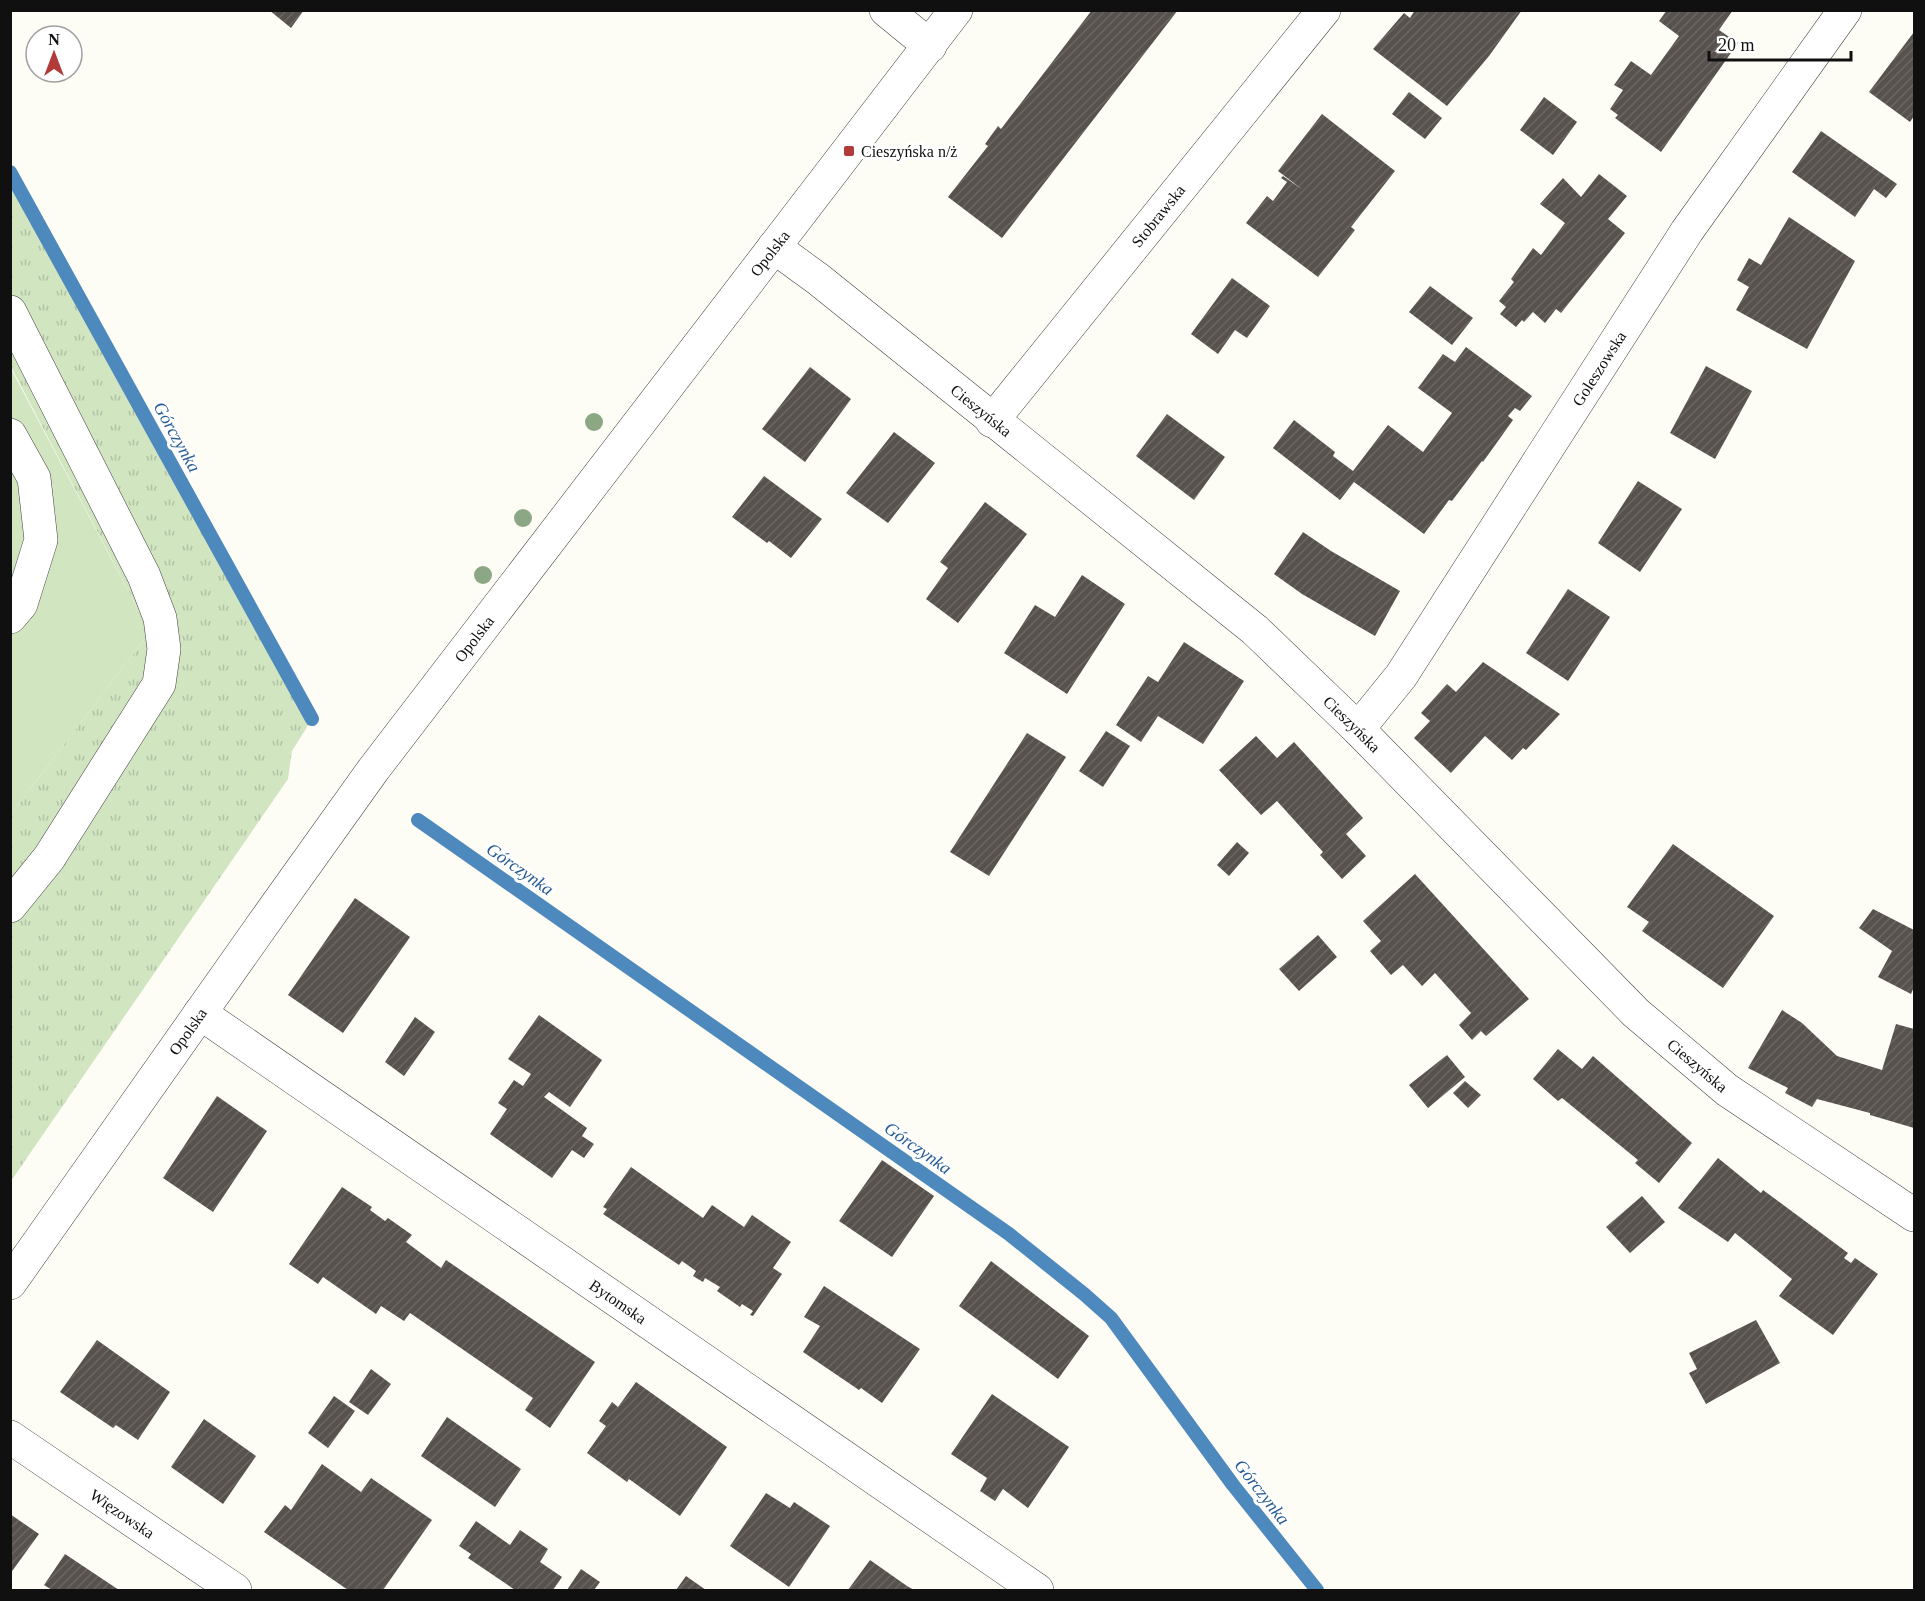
<svg xmlns="http://www.w3.org/2000/svg" width="1925" height="1601" font-family="'Times New Roman',serif">
  <style>
    .grass { fill: url(#grass-tufts) }
    .garden { fill: #d1e5c1 }
    .lines { fill: none; stroke-linecap: round; stroke-linejoin: round }
    .stream { stroke: #4e89be; stroke-width: 14 }
    .building { fill: url(#building-hatch) }
    .minor-casing { stroke: #434343; stroke-width: 34 }
    .minor { stroke: #fff; stroke-width: 33 }
    .tree { fill: #8ca784 }
    .poi-dot { fill: #b03b38; stroke: #fff; stroke-width: 2 }
    .labels { text-anchor: middle; dominant-baseline: central; stroke-width: 6; stroke-linejoin: round; paint-order: stroke }
    .poi-label { font-size: 16px; fill: #101010; stroke: #fff; text-anchor: start }
    .street-label { font-size: 16px; fill: #101010; stroke: #fff }
    .water-label { font-size: 18px; font-style: italic; fill: #275c94; stroke: #fff }
  </style>
  <defs>
    <pattern id="grass-tufts" width="24" height="20" patternUnits="userSpaceOnUse" patternTransform="scale(1.5)"><rect width="24" height="20" fill="#d1e5c1"/><path d="M3 7l-1-3M5 7V3M7 7l1-3M15 17l-1-3M17 17v-4M19 17l1-3" fill="none" stroke="#b2c3a5"/></pattern>
    <pattern id="building-hatch" width="6" height="6" patternUnits="userSpaceOnUse" patternTransform="scale(1.5)"><rect width="6" height="6" fill="#58524e"/><path d="M-1 1l2-2M0 6l6-6M5 7l2-2" fill="none" stroke="#6b6663"/></pattern>
  </defs>
  <rect width="100%" height="100%" fill="#fefdf5"/>
  <!-- grass -->
  <path class="grass" d="M10 172 312 719 292 751 288 779 11 1181V814L150 632 11 367Z"/>
  <!-- garden -->
  <path class="garden" d="M10 367 150 632 11 814H10Z"/>
  <g class="lines">
    <!-- stream -->
    <g class="stream">
      <path d="M10 172 312 719"/>
      <path d="M418 820 1009 1234 1084 1294 1111 1318 1233 1485 1317 1590"/>
    </g>
  </g>
  <!-- building -->
  <g class="building">
    <path d="M269 10H304L291 28Z"/>
    <path d="M1092 10H1178L1002 238 948 197 988 146 985 144 998 126 1001 129Z"/>
    <path d="M1415 10H1522L1489 56 1447 106 1373 49 1404 13 1410 18Z"/>
    <path d="M1667 10H1733L1719 30 1738 43 1661 152 1615 118 1618 115 1610 109 1623 90 1614 85 1631 61 1651 75 1679 36 1659 21Z"/>
    <path d="M1914 32V116L1910 122 1869 92Z"/>
    <path d="M1409 92 1442 118 1425 139 1392 114Z"/>
    <path d="M1544 97 1577 122 1553 155 1520 130Z"/>
    <path d="M1322 114 1395 171 1351 227 1355 230 1318 277 1246 223 1267 196 1273 201 1287 182 1281 178 1283 176 1303 190 1278 171Z"/>
    <path d="M1821 131 1897 184 1886 198 1874 189 1855 217 1792 172Z"/>
    <path d="M1599 174 1627 196 1608 219 1625 233 1561 313 1556 309 1545 323 1533 312 1524 322 1522 320 1516 327 1500 314 1506 307 1499 301 1514 282 1511 279 1533 248 1541 255 1565 223 1540 204 1563 178 1581 197Z"/>
    <path d="M1789 217 1855 261 1807 349 1736 310 1749 287 1737 280 1749 258 1761 265Z"/>
    <path d="M1232 278 1270 306 1247 338 1235 330 1218 354 1191 334Z"/>
    <path d="M1430 286 1473 318 1452 345 1409 312Z"/>
    <path d="M1466 347 1532 396 1520 411 1515 408 1508 416 1513 420 1483 462 1482 461 1452 501 1449 500 1424 534 1354 482 1340 500 1273 448 1294 420 1335 452 1333 456 1353 471 1388 425 1423 452 1452 413 1418 388 1443 354 1455 362Z"/>
    <path d="M1706 366 1752 391 1715 459 1670 433Z"/>
    <path d="M810 367 851 399 805 462 762 429Z"/>
    <path d="M1167 414 1225 457 1194 500 1136 456Z"/>
    <path d="M894 432 935 463 888 523 846 493Z"/>
    <path d="M764 476 822 519 791 558 769 541 767 543 732 517Z"/>
    <path d="M1638 481 1682 509 1640 572 1598 543Z"/>
    <path d="M985 502 1027 534 958 623 926 599 948 568 940 562Z"/>
    <path d="M1303 532 1331 551 1400 591 1375 636 1302 594 1274 574Z"/>
    <path d="M1082 575 1125 604 1067 694 1004 653 1035 605 1055 617Z"/>
    <path d="M1568 589 1610 617 1568 681 1526 653Z"/>
    <path d="M1184 642 1244 681 1203 744 1158 716 1141 742 1116 725 1148 676 1158 682Z"/>
    <path d="M1483 662 1560 714 1526 750 1523 748 1512 760 1485 736 1451 773 1414 738 1430 721 1421 713 1447 684 1456 692Z"/>
    <path d="M1106 731 1130 746 1103 787 1079 771Z"/>
    <path d="M1027 733 1066 757 989 876 950 852Z"/>
    <path d="M1256 736 1277 758 1294 742 1363 818 1346 834 1366 856 1342 879 1320 855 1323 852 1277 801 1261 815 1219 770Z"/>
    <path d="M1237 842 1249 853 1229 876 1217 865Z"/>
    <path d="M1673 844 1774 916 1723 988 1642 931 1649 922 1627 907Z"/>
    <path d="M1415 874 1529 999 1486 1036 1481 1031 1472 1040 1459 1025 1471 1013 1435 973 1422 986 1403 965 1391 975 1370 951 1381 941 1363 921Z"/>
    <path d="M355 898 410 937 343 1033 288 995Z"/>
    <path d="M1873 909 1914 930V987L1911 994 1878 977 1892 951 1859 928Z"/>
    <path d="M1318 935 1337 957 1299 991 1279 969Z"/>
    <path d="M1782 1010 1802 1023 1837 1056 1882 1070 1896 1024 1914 1029V1128L1870 1115V1113L1817 1099 1812 1107 1785 1093 1788 1088 1748 1068Z"/>
    <path d="M539 1015 602 1060 570 1107 549 1092 544 1097 587 1128 582 1136 594 1144 584 1158 572 1150 552 1178 490 1134 507 1109 498 1103 514 1080 523 1086 531 1074 508 1059Z"/>
    <path d="M415 1017 435 1032 404 1076 385 1062Z"/>
    <path d="M1558 1049 1582 1069 1593 1056 1692 1143 1659 1183 1635 1163 1638 1160 1562 1098 1558 1101 1533 1079Z"/>
    <path d="M1447 1055 1465 1077 1428 1108 1409 1085Z"/>
    <path d="M1465 1081 1481 1095 1468 1108 1453 1093Z"/>
    <path d="M217 1096 267 1131 213 1212 163 1178Z"/>
    <path d="M1718 1158 1761 1193 1763 1190 1848 1253 1844 1258 1851 1263 1855 1258 1878 1274 1833 1335 1779 1296 1792 1279 1735 1233 1728 1242 1678 1208Z"/>
    <path d="M882 1160 934 1196 892 1257 839 1221Z"/>
    <path d="M631 1167 703 1218 712 1205 744 1227 752 1215 791 1242 773 1268 782 1274 753 1316 750 1315 753 1311 742 1304 740 1307 717 1291 720 1287 705 1278 703 1282 693 1276 696 1271 682 1261 679 1265 603 1214 607 1209 603 1207Z"/>
    <path d="M342 1187 372 1207 370 1210 385 1221 388 1218 412 1235 406 1242 441 1268 446 1260 595 1362 550 1428 525 1410 533 1398 410 1313 404 1321 381 1306 376 1314 323 1277 318 1284 289 1264Z"/>
    <path d="M1642 1196 1665 1222 1630 1253 1606 1227Z"/>
    <path d="M991 1261 1089 1336 1058 1379 959 1306Z"/>
    <path d="M824 1286 920 1349 882 1403 861 1388 859 1390 803 1352 820 1326 804 1317Z"/>
    <path d="M1756 1320 1780 1363 1706 1404 1689 1373 1697 1369 1689 1353Z"/>
    <path d="M97 1340 170 1392 138 1440 116 1425 113 1428 60 1392Z"/>
    <path d="M371 1369 391 1384 368 1415 349 1402Z"/>
    <path d="M636 1382 727 1447 680 1516 629 1479 627 1482 587 1453 606 1426 599 1421 612 1402 618 1407Z"/>
    <path d="M992 1394 1069 1447 1028 1508 1003 1489 995 1501 980 1491 987 1478 951 1454Z"/>
    <path d="M334 1396 355 1411 328 1448 308 1433Z"/>
    <path d="M447 1417 521 1469 495 1507 421 1456Z"/>
    <path d="M204 1419 256 1456 223 1504 171 1467Z"/>
    <path d="M322 1464 361 1492 371 1478 432 1520 383 1590H348L264 1532 285 1505 291 1510Z"/>
    <path d="M766 1493 790 1508 794 1502 830 1526 789 1587 730 1546Z"/>
    <path d="M10 1514 39 1534 10 1574Z"/>
    <path d="M476 1521 510 1545 520 1530 548 1549 540 1562 562 1577 553 1590H515L468 1558 471 1554 459 1546Z"/>
    <path d="M65 1554 119 1590H52L44 1585Z"/>
    <path d="M870 1560 907 1586 914 1590H848Z"/>
    <path d="M581 1569 600 1582 594 1590H567Z"/>
    <path d="M686 1576 706 1590H676Z"/>
  </g>
  <g class="lines">
    <defs>
      <g id="minor">
        <path d="M886 10 930 46"/>
        <path id="s1" d="M774 247 818 279 1255 630 1358 729 1636 1013 1727 1090 1914 1215"/>
        <path d="M10 312 144 576 160 618 164 649 159 684 49 858 10 906"/>
        <path id="s2" d="M992 421 1324 10"/>
        <path d="M10 435 34 478 41 540 21 604 10 617"/>
        <path id="s3" d="M1358 729 1401 676 1687 231 1845 10"/>
        <path id="s4" d="M200 1013 1037 1590"/>
        <path id="s5" d="M10 1283 263 924 373 770 956 10"/>
        <path id="s6" d="M10 1437 235 1590"/>
      </g>
    </defs>
    <!-- minor casing -->
    <use href="#minor" class="minor-casing"/>
    <!-- minor -->
    <use href="#minor" class="minor"/>
  </g>
  <!-- trees -->
  <g class="tree">
    <circle cx="594" cy="422" r="9"/>
    <circle cx="523" cy="518" r="9"/>
    <circle cx="483" cy="575" r="9"/>
  </g>
  <!-- markers -->
  <rect class="poi-dot" x="843" y="145" width="12" height="12" rx="3"/>
  <g class="labels">
    <!-- poi labels -->
    <g class="poi-label">
      <text x="861" y="151">Cieszyńska n/ż</text>
    </g>
    <!-- street labels -->
    <g class="street-label">
      <text stroke="none"><textPath href="#s2" startOffset="264">Stobrawska</textPath></text>
      <text stroke="none"><textPath href="#s5" startOffset="1280">Opolska</textPath></text>
      <text stroke="none"><textPath href="#s3" startOffset="434">Goleszowska</textPath></text>
      <text stroke="none"><textPath href="#s1" startOffset="264">Cieszyńska</textPath></text>
      <text stroke="none"><textPath href="#s5" startOffset="794">Opolska</textPath></text>
      <text stroke="none"><textPath href="#s1" startOffset="750">Cieszyńska</textPath></text>
      <text stroke="none"><textPath href="#s5" startOffset="308">Opolska</textPath></text>
      <text stroke="none"><textPath href="#s1" startOffset="1236">Cieszyńska</textPath></text>
      <text stroke="none"><textPath href="#s4" startOffset="508">Bytomska</textPath></text>
      <text stroke="none"><textPath href="#s6" startOffset="136">Więzowska</textPath></text>
    </g>
    <!-- water labels -->
    <g class="water-label">
      <text transform="translate(177 437) rotate(61)">Górczynka</text>
      <text transform="translate(520 869) rotate(35)">Górczynka</text>
      <text transform="translate(918 1148) rotate(35)">Górczynka</text>
      <text transform="translate(1262 1492) rotate(52)">Górczynka</text>
    </g>
  </g>
  <!-- border -->
  <rect width="1925" height="1601" fill="none" stroke="#101010" stroke-width="24"/>
  <!-- north arrow -->
  <g transform="translate(54 54)"><circle r="28" fill="#ffffff" stroke="#9f9f9f" stroke-width="1.5"/>
  <path d="M0-4.5L10 22L0 15L-10 22Z" fill="#b03b38"/>
  <text y="-9" font-size="16" font-weight="bold" text-anchor="middle" fill="#101010">N</text>
  </g>
  <!-- scale -->
  <path d="M1709 51v9h142v-9" fill="none" stroke="#101010" stroke-width="3"/>
  <text x="1718" y="51" font-size="18" fill="#101010" stroke="#ffffff" stroke-width="4.5" paint-order="stroke">20 m</text>
</svg>
